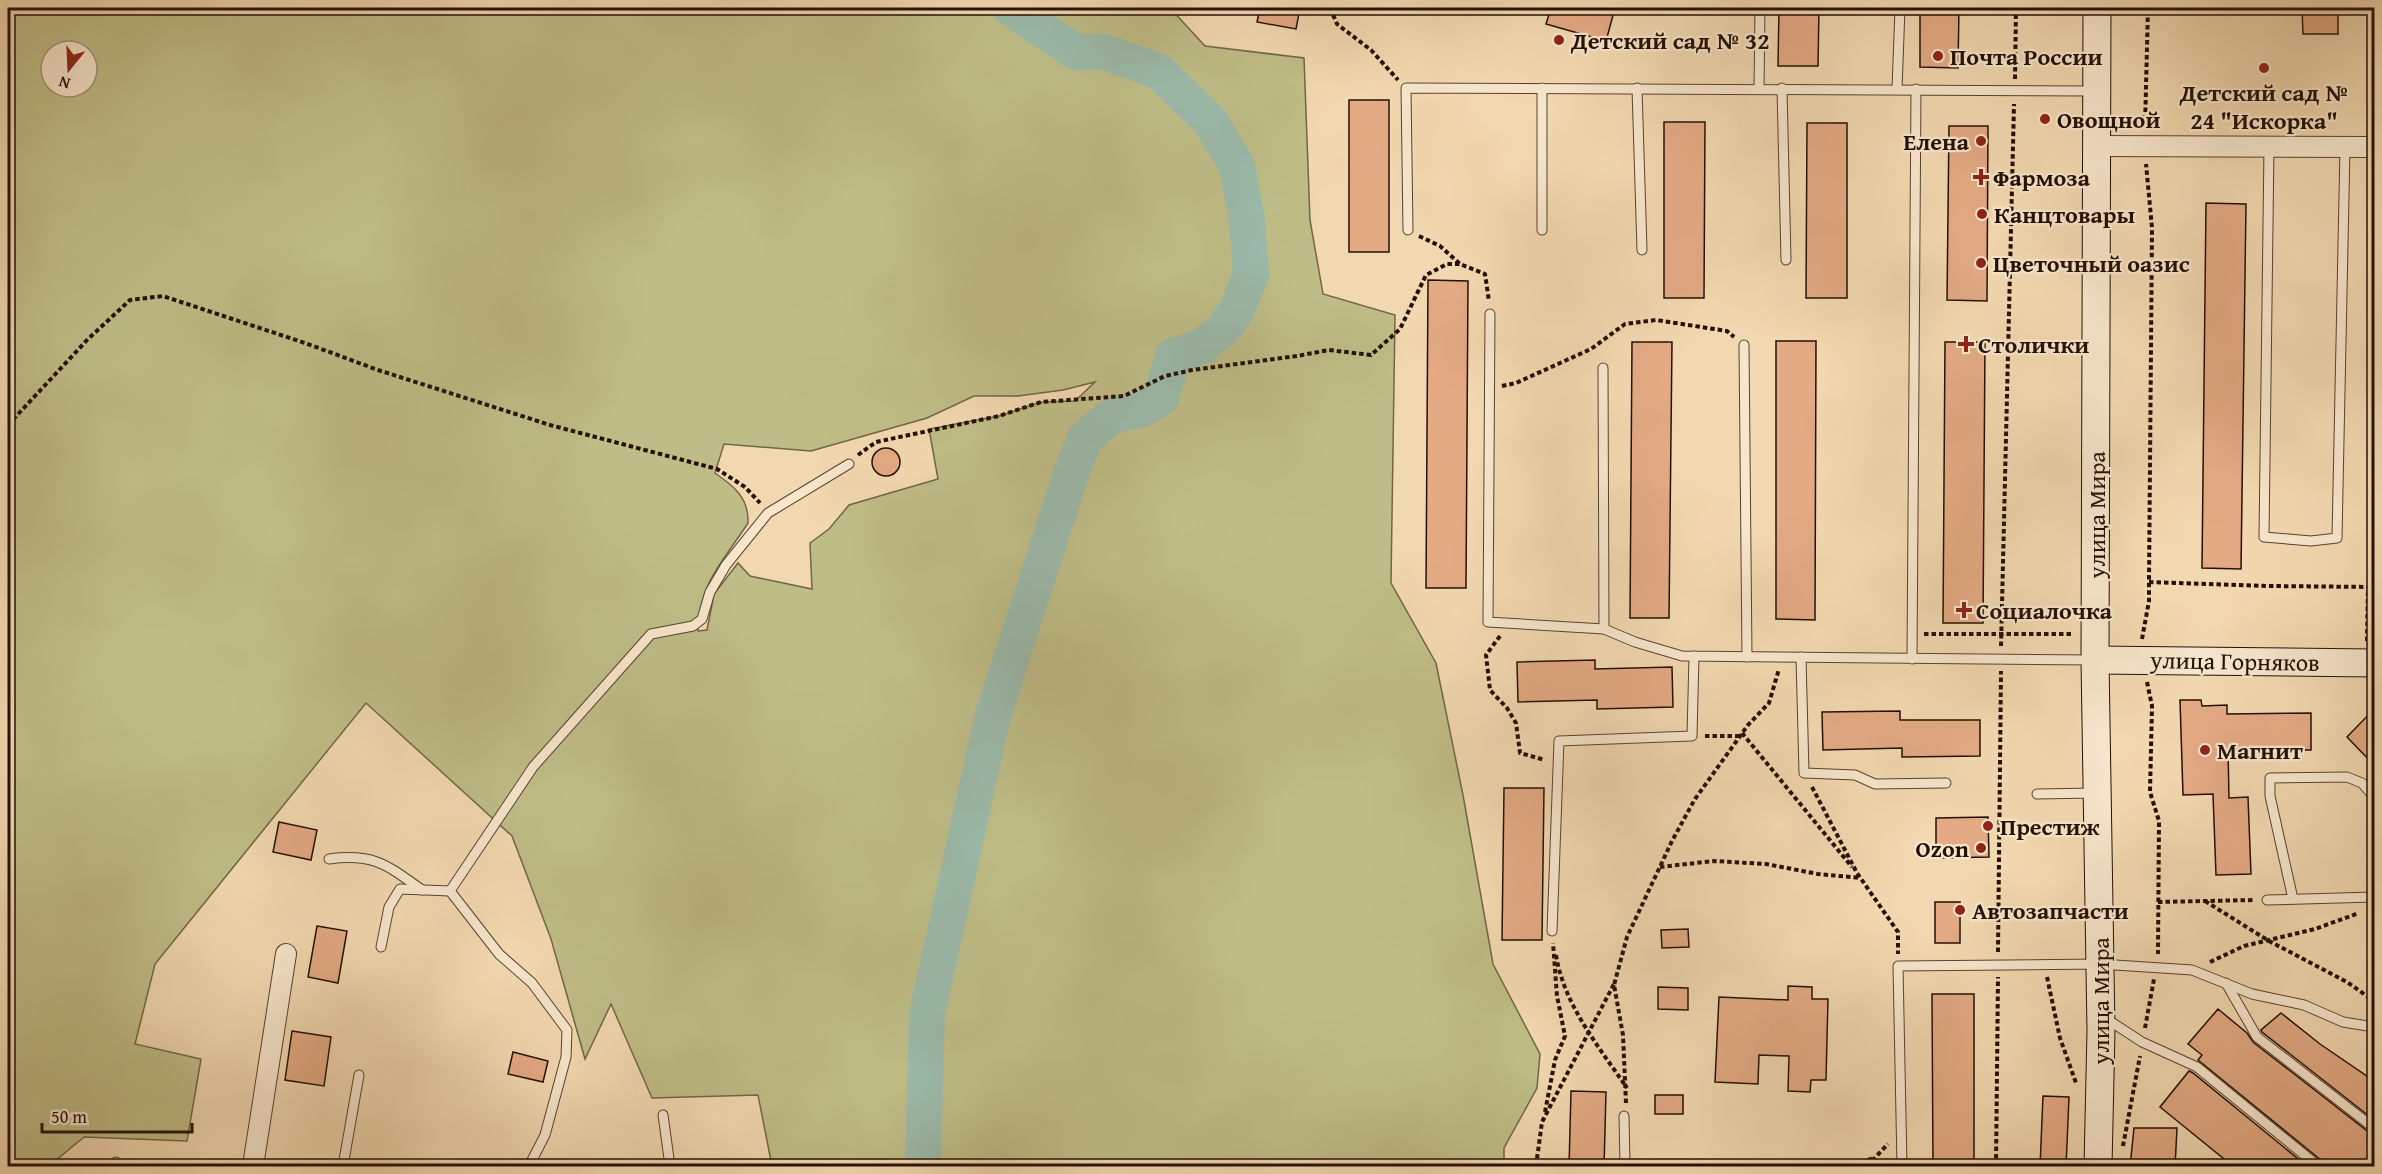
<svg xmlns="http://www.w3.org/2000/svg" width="2382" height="1174" font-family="'Gentium Book Plus',serif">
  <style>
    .green { fill: #bfbd87; stroke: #726646; stroke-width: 1.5; fill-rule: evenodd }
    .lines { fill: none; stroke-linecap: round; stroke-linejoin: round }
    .river { stroke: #9bbaaa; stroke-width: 36 }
    .building { fill: #e3aa84; stroke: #241006; stroke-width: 1.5 }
    .lane-casing { stroke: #584230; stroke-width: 11 }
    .street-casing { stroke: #584230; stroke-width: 22 }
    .secondary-casing { stroke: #241006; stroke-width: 29 }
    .path { stroke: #241006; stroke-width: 4; stroke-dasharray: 4.5 3; stroke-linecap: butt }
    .lane { stroke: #f7e6cc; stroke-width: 9 }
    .street { stroke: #f7e6cc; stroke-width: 20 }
    .secondary { stroke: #f7e6cc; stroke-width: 27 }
    .poi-dot { fill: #8f2418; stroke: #f7e6cc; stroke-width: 2 }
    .labels { text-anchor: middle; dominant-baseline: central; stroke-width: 4.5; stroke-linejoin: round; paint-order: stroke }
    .poi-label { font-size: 24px; font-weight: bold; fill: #241006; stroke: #f7e6cc; text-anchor: start }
    .street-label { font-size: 24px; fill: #241006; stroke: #f7e6cc }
  </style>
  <rect width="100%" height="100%" fill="#f2d8b0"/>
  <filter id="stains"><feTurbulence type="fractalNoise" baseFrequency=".00333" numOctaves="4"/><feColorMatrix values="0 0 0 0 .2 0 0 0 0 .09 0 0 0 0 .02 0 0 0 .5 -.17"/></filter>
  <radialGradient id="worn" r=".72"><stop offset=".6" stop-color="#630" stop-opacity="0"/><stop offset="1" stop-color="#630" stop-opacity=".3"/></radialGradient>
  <!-- green -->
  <path class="green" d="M8 8H1170L1205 46 1304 58 1310 220 1323 294 1395 315 1391 583 1436 663 1463 795 1493 964 1540 1054 1537 1088 1504 1148V1166H772L758 1095 652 1098 611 1004 585 1059 551 939 512 836 366 703 155 964 135 1044 201 1059 187 1141 84 1137 49 1166H8ZM51 51H87V87H51ZM1095 382 1075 401 1041 402 999 416 929 429 938 479 849 505 829 529 810 543 812 589 750 576 738 563 714 594 707 630 698 631C698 585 724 560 748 523 749 498 734 486 715 473L724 444 811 451 927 418 974 396H1018L1063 390Z"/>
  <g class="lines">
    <!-- river -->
    <path class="river" d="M923 1166 927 1014 992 719 1072 471 1085 438 1112 416 1142 409 1161 398 1173 356 1202 347 1224 328 1236 311 1251 275 1247 220 1237 166 1210 121 1158 71 1103 52H1076L1010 8"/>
  </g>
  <!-- building -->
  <g class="building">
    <path d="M1260 8H1300L1296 29 1257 22Z"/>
    <path d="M1551 8H1615L1606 41 1546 24Z"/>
    <path d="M1779 8H1819L1818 66H1778Z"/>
    <path d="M1920 8H1959L1958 68 1920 67Z"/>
    <path d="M2302 8H2338V34H2303Z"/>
    <rect x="1349" y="100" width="40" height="152"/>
    <path d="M1664 122H1705L1704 298H1664Z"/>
    <path d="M1807 123H1847V298H1806Z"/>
    <path d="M1949 126H1988L1987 301 1947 300Z"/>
    <path d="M2206 203 2246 204 2241 569 2202 568Z"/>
    <path d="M1428 280 1468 281 1466 588H1426Z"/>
    <path d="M1776 341H1816L1815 620 1776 619Z"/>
    <path d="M1632 342H1672L1669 618H1630Z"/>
    <path d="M1945 342H1985L1983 623H1943Z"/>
    <circle cx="886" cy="462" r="14"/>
    <path d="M1595 660V669L1672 667 1673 707 1597 709V700L1518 702 1517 662Z"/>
    <path d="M2180 700H2201L2202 706 2227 705V714L2311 713V750H2228L2229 798 2248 797 2251 874 2216 875 2213 794 2183 795Z"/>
    <path d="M2374 709V765L2347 737Z"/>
    <path d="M1900 711V720H1980V756L1902 757V748L1823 750 1822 712Z"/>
    <path d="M1504 788H1544L1542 940H1502Z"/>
    <path d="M1988 817 1989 857 1936 858V818Z"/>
    <path d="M279 822 317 830 311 860 273 852Z"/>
    <rect x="1935" y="902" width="25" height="41"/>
    <path d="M317 926 347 931 338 983 308 977Z"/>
    <path d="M1688 929 1689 947 1662 948 1661 930Z"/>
    <path d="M1788 986 1812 987V999H1828L1826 1080H1811L1810 1092 1788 1091 1789 1056 1759 1055 1758 1084 1715 1082 1719 997 1788 1000Z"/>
    <path d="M1658 987 1688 988V1010L1658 1009Z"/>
    <path d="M1932 994H1974V1167H1933Z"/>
    <path d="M2218 1009 2247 1033 2253 1042 2370 1133 2374 1135V1159L2368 1167H2325L2322 1161 2198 1060 2202 1055 2188 1044Z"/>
    <path d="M2281 1013 2320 1044 2374 1081V1120L2262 1032 2261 1030Z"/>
    <path d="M292 1031 331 1037 324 1086 285 1080Z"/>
    <path d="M513 1052 548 1061 543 1082 508 1074Z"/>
    <path d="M2189 1071 2193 1073 2308 1167H2234L2160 1107Z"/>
    <path d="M1571 1091 1606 1092 1604 1167H1569Z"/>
    <rect x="1655" y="1095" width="28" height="19"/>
    <path d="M2043 1096 2069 1097 2066 1167H2040Z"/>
    <path d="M2134 1128H2177L2175 1167H2130Z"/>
  </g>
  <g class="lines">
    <defs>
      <g id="lane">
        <path d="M1542 88V230"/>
        <path d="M1637 88 1642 250"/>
        <path d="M1759 88 1760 8"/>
        <path d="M1782 88 1786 260"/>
        <path d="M1897 89 1900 8"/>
        <path d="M2269 147 2264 537 2311 541 2337 538 2345 147"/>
        <path d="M1408 230 1406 88 2095 91"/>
        <path d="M1490 314 1488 622 1604 629 1635 642 1682 656 2093 660"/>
        <path d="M1744 345 1747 657"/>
        <path d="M1603 368 1604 629"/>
        <path d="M1801 657 1804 773 1855 775 1875 784 1946 783"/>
        <path d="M1912 659 1916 89"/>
        <path d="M2037 794 2095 793"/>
        <path d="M329 859C374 853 387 865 422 890"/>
        <path d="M2293 899 2270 796V778L2347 777 2362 783 2374 797"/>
        <path d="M2267 900 2374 897"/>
        <path d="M1552 931 1559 741 1692 736 1694 656"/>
        <path d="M381 947 389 907 400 889 450 891"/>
        <path d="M2226 983 2257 1037 2374 1128"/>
        <path d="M2105 1018 2142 1042 2197 1067 2318 1166"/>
        <path d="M663 1115 670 1166"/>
        <path d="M1624 1116 1625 1166"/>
        <path d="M116 1162 119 1166"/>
        <path d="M343 1166 359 1075"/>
        <path d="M529 1166 545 1135 566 1057 567 1030 532 983 499 954 450 891 533 767 651 634 693 626 702 619 710 592 726 565 768 513 849 464"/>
        <path d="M1902 1166 1898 966 2100 964 2192 970 2252 994 2304 1005 2343 1022 2374 1027"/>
        <path d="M2187 1166V1164L2193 1166"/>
      </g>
      <g id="street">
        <path d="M2096 146 2374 147"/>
        <path d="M253 1166 286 954"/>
      </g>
      <g id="secondary">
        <path d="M2097 8 2095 660 2101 1031 2098 1166"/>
        <path d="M2095 660 2374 663"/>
      </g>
    </defs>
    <!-- lane casing -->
    <use href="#lane" class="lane-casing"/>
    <!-- street casing -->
    <use href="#street" class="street-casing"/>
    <!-- secondary casing -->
    <use href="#secondary" class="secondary-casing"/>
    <!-- path -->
    <g class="path">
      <path d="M1330 8 1337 24 1371 50 1398 80"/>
      <path d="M2015 79 2016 8"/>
      <path d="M2145 127 2148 8"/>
      <path d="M1419 236 1440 246 1460 264 1485 274 1489 301"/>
      <path d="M1502 386 1516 383 1591 349 1625 324 1656 320 1727 331 1734 337"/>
      <path d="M8 425 87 340 130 300 163 296 305 343 378 370 550 425 717 469 745 487 760 503"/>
      <path d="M858 455 876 442 999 416 1041 402 1124 396 1165 376 1192 370 1297 356 1329 350 1371 355 1400 329 1426 275 1447 264H1460"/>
      <path d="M2149 582 2268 586 2374 587"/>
      <path d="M1924 634H2072"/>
      <path d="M1500 636 1486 655 1490 690 1507 708 1516 723 1520 753 1545 760"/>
      <path d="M2142 639 2149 601V582L2152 228 2146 164"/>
      <path d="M2367 641 2368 587"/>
      <path d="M2001 646 2014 104"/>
      <path d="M2147 682 2152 706 2150 792 2159 821 2158 954"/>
      <path d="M1742 733 1852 867"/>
      <path d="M1705 736H1739"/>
      <path d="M1812 787 1857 873 1898 932V954"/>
      <path d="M1660 867 1714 861 1766 864 1818 874 1861 878"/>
      <path d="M2205 901 2269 941 2347 982 2374 1001"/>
      <path d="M2158 902 2254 900"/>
      <path d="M1998 952 2001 671"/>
      <path d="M1556 955C1564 1005 1599 1047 1627 1088"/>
      <path d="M2210 962 2244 946 2315 929 2359 913"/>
      <path d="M2047 977 2060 1038 2076 1083"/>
      <path d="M2145 1028 2154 979"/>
      <path d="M1626 1103 1623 1035 1614 985 1627 937 1672 841 1695 799 1748 725 1769 703 1779 669"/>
      <path d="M1545 1112 1555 1060 1565 1036 1557 996 1553 943"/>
      <path d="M2123 1146 2140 1056"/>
      <path d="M1536 1166 1542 1122 1614 984"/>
      <path d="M1854 1166 1873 1158"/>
      <path d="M1867 1166 1888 1144"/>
      <path d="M1996 1166 1998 977"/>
    </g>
    <!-- lane -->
    <use href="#lane" class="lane"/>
    <!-- street -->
    <use href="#street" class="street"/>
    <!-- secondary -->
    <use href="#secondary" class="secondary"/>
  </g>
  <!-- markers -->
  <g class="poi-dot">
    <circle cx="1559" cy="40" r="6"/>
    <circle cx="1938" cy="56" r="6"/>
    <circle cx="2264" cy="68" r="6"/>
    <circle cx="2045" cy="119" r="6"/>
    <circle cx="1981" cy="141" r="6"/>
    <path d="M1978 168h6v6h6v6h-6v6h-6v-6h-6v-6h6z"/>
    <circle cx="1982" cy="214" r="6"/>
    <circle cx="1981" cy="263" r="6"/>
    <path d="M1963 335h6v6h6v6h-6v6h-6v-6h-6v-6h6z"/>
    <path d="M1961 601h6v6h6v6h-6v6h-6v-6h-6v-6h6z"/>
    <circle cx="2205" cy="750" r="6"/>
    <circle cx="1988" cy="826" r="6"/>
    <circle cx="1981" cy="848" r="6"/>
    <circle cx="1960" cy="910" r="6"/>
  </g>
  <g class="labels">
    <!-- poi labels -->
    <g class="poi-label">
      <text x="1571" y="40">Детский сад № 32</text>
      <text x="1950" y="56">Почта России</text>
      <text x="2264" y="92" text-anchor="middle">Детский сад №<tspan x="2264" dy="28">24 "Искорка"</tspan></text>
      <text x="2057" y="119">Овощной</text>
      <text x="1969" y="141" text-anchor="end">Елена</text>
      <text x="1993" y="177">Фармоза</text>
      <text x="1994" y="214">Канцтовары</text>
      <text x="1993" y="263">Цветочный оазис</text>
      <text x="1978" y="344">Столички</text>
      <text x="1976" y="610">Социалочка</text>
      <text x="2217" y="750">Магнит</text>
      <text x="2000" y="826">Престиж</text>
      <text x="1969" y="848" text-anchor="end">Ozon</text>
      <text x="1972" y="910">Автозапчасти</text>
    </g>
    <!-- street labels -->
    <g class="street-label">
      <text transform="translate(2096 515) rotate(-90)">улица Мира</text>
      <text transform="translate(2235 661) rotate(1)">улица Горняков</text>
      <text transform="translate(2100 1001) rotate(-90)">улица Мира</text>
    </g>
  </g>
  <!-- margin -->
  <rect width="2382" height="1174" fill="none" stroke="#f2d8b0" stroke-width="30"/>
  <rect x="9" y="9" width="2364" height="1156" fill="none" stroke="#241006" stroke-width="3"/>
  <rect x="15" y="15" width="2352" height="1144" fill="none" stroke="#241006" stroke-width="1.5"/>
  <!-- north arrow -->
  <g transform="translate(69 69) rotate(198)"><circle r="28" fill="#f7e6cc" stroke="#a3907d" stroke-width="1.5"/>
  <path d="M0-4.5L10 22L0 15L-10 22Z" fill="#8f2418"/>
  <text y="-9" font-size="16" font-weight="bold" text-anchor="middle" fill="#241006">N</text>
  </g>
  <!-- scale -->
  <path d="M42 1123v9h150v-9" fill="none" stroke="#241006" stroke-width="3"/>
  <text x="51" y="1123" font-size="18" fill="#241006" stroke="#f7e6cc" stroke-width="4.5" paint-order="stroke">50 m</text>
  <rect width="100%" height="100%" filter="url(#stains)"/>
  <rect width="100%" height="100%" fill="url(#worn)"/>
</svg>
